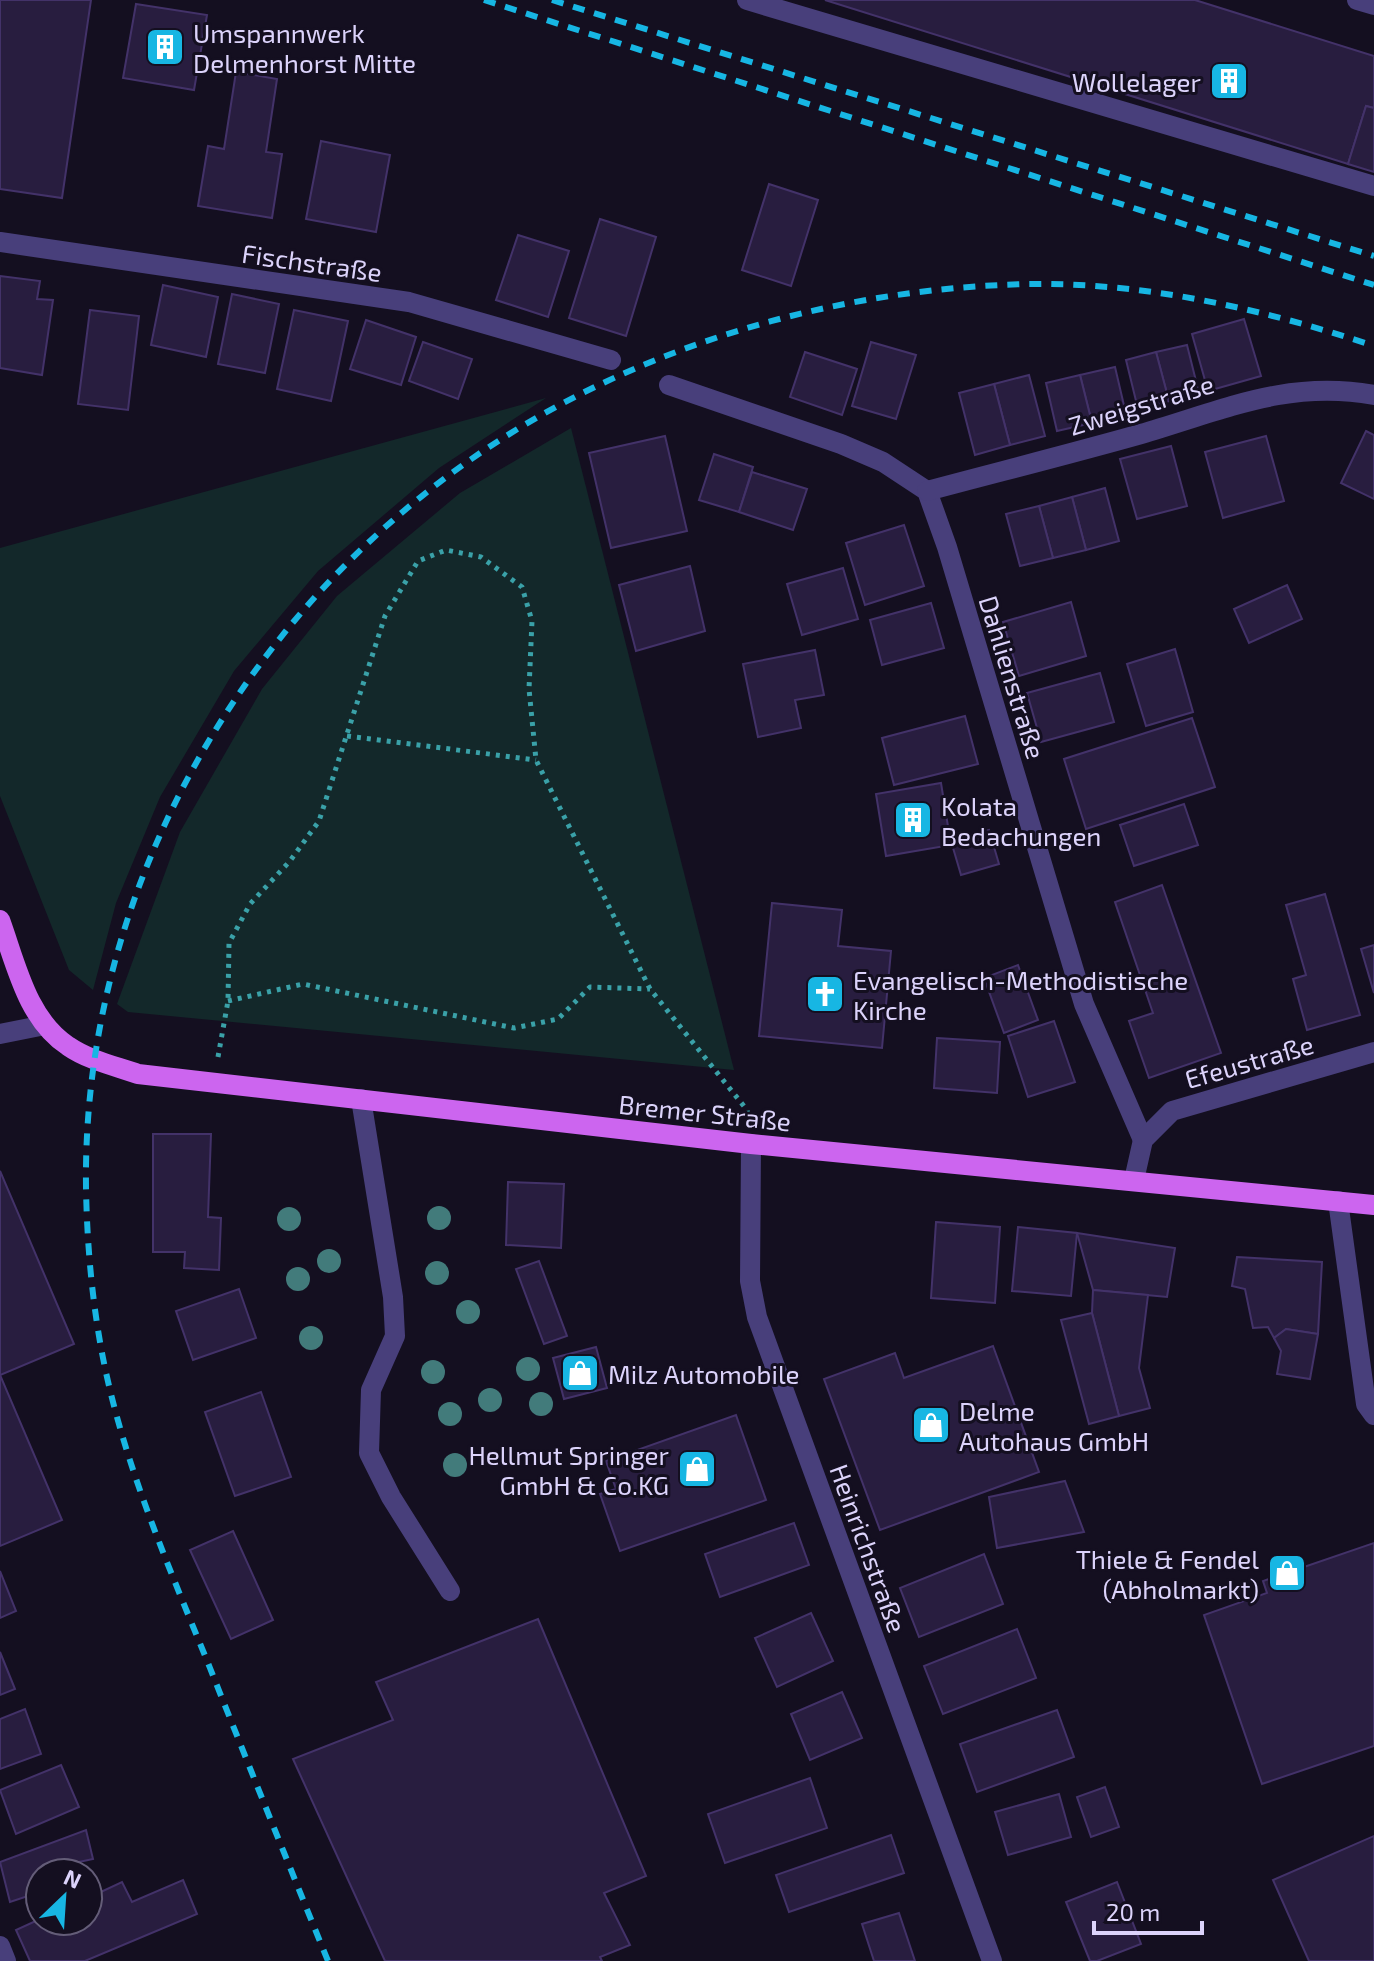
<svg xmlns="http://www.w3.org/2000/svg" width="1374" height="1961" font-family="'Exo 2',sans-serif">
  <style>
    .green { fill: #13282a }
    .building { fill: #281d3f; stroke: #433269; stroke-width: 2 }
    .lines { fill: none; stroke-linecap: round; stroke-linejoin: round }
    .path { stroke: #3aa1a8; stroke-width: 5; stroke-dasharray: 4 6; stroke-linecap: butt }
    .minor { stroke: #483f7b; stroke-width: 20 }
    .major { stroke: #cc65ef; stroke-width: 20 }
    .rail { stroke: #17b6e3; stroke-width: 6; stroke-dasharray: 12 10; stroke-linecap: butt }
    .tree { fill: #427b7b }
    .labels { text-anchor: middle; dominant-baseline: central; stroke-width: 6; stroke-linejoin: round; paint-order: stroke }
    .poi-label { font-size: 26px; fill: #dcd3fb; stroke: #140f20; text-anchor: start }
    .street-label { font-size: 26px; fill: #dcd3fb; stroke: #140f20 }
  </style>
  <rect width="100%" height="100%" fill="#140f20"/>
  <!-- green -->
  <g class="green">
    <path d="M546 398 439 468 318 571 234 671 160 797 116 903 93 990 69 970 0 796V548Z"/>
    <path d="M571 428 734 1070 128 1012 117 1004 180 832 262 689 337 596 460 493Z"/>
  </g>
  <!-- building -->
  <g class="building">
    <path d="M0 0H91L62 198 0 189Z"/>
    <path d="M825 0H1195L1374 56V108L1366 106 1348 164Z"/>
    <path d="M136 4 207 15 194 90 123 78Z"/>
    <path d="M236 72 277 79 266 152 282 154 272 218 198 206 208 146 224 149Z"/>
    <path d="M1366 106 1374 108V172L1348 164Z"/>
    <path d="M321 141 390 155 376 232 306 219Z"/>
    <path d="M769 184 818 200 791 286 742 270Z"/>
    <path d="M600 219 656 237 626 336 569 318Z"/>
    <path d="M518 235 569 251 548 317 496 300Z"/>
    <path d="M0 276 40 281 37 299 53 300 42 375 0 368Z"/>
    <path d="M163 285 218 297 206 357 151 345Z"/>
    <path d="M232 294 279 304 265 373 218 364Z"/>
    <path d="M90 310 139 316 128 410 78 404Z"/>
    <path d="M294 310 348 321 331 401 277 389Z"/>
    <path d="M1244 319 1261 376 1208 391 1192 334Z"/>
    <path d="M366 320 416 337 401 385 350 369Z"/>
    <path d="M423 342 472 359 458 399 409 381Z"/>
    <path d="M871 342 916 355 896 419 852 406Z"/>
    <path d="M1187 345 1199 393 1169 401 1156 352Z"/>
    <path d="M805 352 857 369 842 415 790 397Z"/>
    <path d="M1156 352 1169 401 1138 409 1126 360Z"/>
    <path d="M1115 367 1126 414 1092 423 1080 375Z"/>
    <path d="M1029 375 1045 436 1010 445 994 384Z"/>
    <path d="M1080 375 1092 423 1057 431 1046 383Z"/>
    <path d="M994 384 1010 445 975 455 959 393Z"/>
    <path d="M1366 431 1374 435V499L1341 483Z"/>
    <path d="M665 436 687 531 611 548 589 453Z"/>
    <path d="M1266 436 1284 501 1223 518 1205 452Z"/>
    <path d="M1171 446 1187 506 1137 519 1120 459Z"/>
    <path d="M714 454 753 467 739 512 699 500Z"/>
    <path d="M752 472 807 489 793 530 739 512Z"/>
    <path d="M1105 488 1119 541 1086 550 1072 497Z"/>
    <path d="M1072 497 1086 550 1053 558 1039 506Z"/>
    <path d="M1039 506 1053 558 1020 566 1006 514Z"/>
    <path d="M904 525 924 586 865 605 846 543Z"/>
    <path d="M690 566 705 631 636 651 619 585Z"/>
    <path d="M843 568 858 619 802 635 787 584Z"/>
    <path d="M1287 585 1302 619 1249 643 1234 609Z"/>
    <path d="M1071 602 1086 656 1019 676 1003 622Z"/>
    <path d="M931 603 944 648 882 665 870 620Z"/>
    <path d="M1175 649 1193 712 1146 726 1127 664Z"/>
    <path d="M815 650 824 695 795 700 801 728 758 737 743 664Z"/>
    <path d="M1100 673 1114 722 1041 742 1027 693Z"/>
    <path d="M965 716 978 764 894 785 882 738Z"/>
    <path d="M1192 718 1215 787 1086 829 1064 759Z"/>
    <path d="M941 783 951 845 886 856 876 794Z"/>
    <path d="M1184 804 1198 845 1134 866 1120 825Z"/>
    <path d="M989 830 999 864 961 875 951 841Z"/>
    <path d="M1162 885 1221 1053 1149 1078 1129 1021 1153 1013 1115 902Z"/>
    <path d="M1325 894 1360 1015 1307 1030 1293 979 1306 975 1286 905Z"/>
    <path d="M772 903 842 910 838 946 891 951 882 1048 759 1036Z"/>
    <path d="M1374 945V993L1361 949Z"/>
    <path d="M1018 965 1038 1020 1004 1033 984 978Z"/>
    <path d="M1054 1021 1075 1082 1028 1097 1008 1036Z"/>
    <path d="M937 1038 1000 1042 997 1093 934 1088Z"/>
    <path d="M153 1134H211L208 1217 221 1218 219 1270 184 1268 185 1252H153Z"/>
    <path d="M0 1171 74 1344 0 1375 62 1520 0 1546Z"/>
    <path d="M508 1182 564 1184 561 1248 506 1245Z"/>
    <path d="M936 1222 1000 1227 995 1303 931 1298Z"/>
    <path d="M1018 1227 1077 1233 1071 1296 1012 1291Z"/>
    <path d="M1077 1233 1175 1248 1167 1297 1093 1290Z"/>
    <path d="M1237 1257 1322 1262 1318 1334 1286 1329 1274 1338 1268 1327 1253 1328 1245 1289 1232 1286Z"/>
    <path d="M539 1261 567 1336 544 1344 516 1269Z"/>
    <path d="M239 1289 256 1338 193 1360 176 1311Z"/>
    <path d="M1093 1290 1148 1295 1139 1368 1150 1408 1119 1416 1092 1313Z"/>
    <path d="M1092 1313 1119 1416 1089 1424 1061 1320Z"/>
    <path d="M1286 1329 1318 1334 1310 1379 1277 1374 1281 1351 1274 1338Z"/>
    <path d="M993 1346 1039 1472 880 1530 824 1379 895 1353 904 1378Z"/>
    <path d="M596 1347 607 1388 564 1399 553 1358Z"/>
    <path d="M261 1392 291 1477 235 1496 205 1412Z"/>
    <path d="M736 1415 766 1500 620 1551 600 1494 616 1489 606 1461Z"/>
    <path d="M1065 1481 1084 1532 997 1548 989 1497Z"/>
    <path d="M794 1523 809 1565 720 1597 705 1554Z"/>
    <path d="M233 1531 273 1620 231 1639 190 1550Z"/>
    <path d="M1374 1543V1746L1262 1784 1204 1615 1267 1593 1263 1581Z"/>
    <path d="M984 1554 1003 1604 919 1637 900 1588Z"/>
    <path d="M0 1571 16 1611 0 1618Z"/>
    <path d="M811 1613 833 1661 777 1687 755 1638Z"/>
    <path d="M538 1619 646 1876 604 1893 630 1945 600 1957 602 1961H385L293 1759 393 1720 376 1682Z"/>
    <path d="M1017 1629 1036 1678 943 1714 924 1666Z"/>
    <path d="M0 1652 15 1689 0 1695Z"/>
    <path d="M842 1692 862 1738 810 1760 791 1714Z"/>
    <path d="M25 1709 41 1754 0 1769V1719Z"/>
    <path d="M1057 1710 1074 1757 977 1792 960 1744Z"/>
    <path d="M61 1765 79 1807 16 1834 0 1790Z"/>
    <path d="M810 1778 827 1828 725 1863 708 1814Z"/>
    <path d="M1105 1787 1119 1827 1091 1837 1077 1797Z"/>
    <path d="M1059 1794 1071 1837 1008 1855 995 1812Z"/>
    <path d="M86 1830 93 1859 74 1863 76 1873H40V1892L10 1902 0 1862Z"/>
    <path d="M891 1835 904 1873 789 1912 776 1875Z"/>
    <path d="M1374 1836V1961H1309L1273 1880Z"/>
    <path d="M183 1880 197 1914 85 1961H30L16 1930 40 1919 88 1921V1898L122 1882 132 1902Z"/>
    <path d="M1117 1882 1141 1944 1097 1961H1090L1066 1902Z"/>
    <path d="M899 1913 915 1961H874L862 1924Z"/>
  </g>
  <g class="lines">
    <!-- path -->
    <g class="path">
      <path d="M347 736 536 760"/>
      <path d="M228 1001 303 984 514 1028 558 1019 590 987 650 989"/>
      <path d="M218 1057 228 1001 229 943 250 904 290 861 319 821 385 616 418 561 446 550 481 557 522 587 532 621 529 689 536 760 650 989 747 1110 748 1115"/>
    </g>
    <!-- minor -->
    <g class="minor">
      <path d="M747 0 1374 186"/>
      <path d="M1357 0 1374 5"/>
      <path d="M0 242 409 302 611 360"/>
      <path d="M669 385 841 444 883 462 927 491 947 547 1084 1004 1143 1140"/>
      <path d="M927 491C998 472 1070 454 1141 434 1221 411 1287 379 1374 395"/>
      <path d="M0 1034 45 1025"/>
      <path d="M361 1099 393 1297 395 1336 371 1390 369 1453 391 1497 450 1591"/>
      <path d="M751 1144 750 1281 757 1317 992 1961"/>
      <path d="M1134 1180 1143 1140 1172 1111 1374 1052"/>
      <path d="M1338 1201 1366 1404 1374 1415"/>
      <path d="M0 1946 6 1961"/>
    </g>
    <!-- major -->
    <path class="major" d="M0 920C16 964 27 1019 68 1046 88 1060 115 1066 138 1074L751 1144 1374 1205"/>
    <!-- rail -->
    <g class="rail">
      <path d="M484 0 1374 285"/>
      <path d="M552 0 1374 256"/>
      <path d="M328 1961C288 1863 249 1766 210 1668 169 1567 124 1465 103 1358 92 1302 87 1244 86 1188 82 899 235 624 470 460 623 353 813 294 1000 285 1127 278 1254 306 1374 346"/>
    </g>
  </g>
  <!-- trees -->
  <g class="tree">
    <circle cx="439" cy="1218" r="12"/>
    <circle cx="289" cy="1219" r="12"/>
    <circle cx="329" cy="1261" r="12"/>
    <circle cx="437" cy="1273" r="12"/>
    <circle cx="298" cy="1279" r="12"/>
    <circle cx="468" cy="1312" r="12"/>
    <circle cx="311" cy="1338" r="12"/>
    <circle cx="528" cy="1369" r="12"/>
    <circle cx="433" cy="1372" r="12"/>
    <circle cx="490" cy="1400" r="12"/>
    <circle cx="541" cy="1404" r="12"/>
    <circle cx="450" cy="1414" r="12"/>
    <circle cx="455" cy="1465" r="12"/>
  </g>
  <!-- icons -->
  <defs>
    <symbol id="building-square" viewBox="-11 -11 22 22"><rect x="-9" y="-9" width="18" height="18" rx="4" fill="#17b6e3" stroke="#140f20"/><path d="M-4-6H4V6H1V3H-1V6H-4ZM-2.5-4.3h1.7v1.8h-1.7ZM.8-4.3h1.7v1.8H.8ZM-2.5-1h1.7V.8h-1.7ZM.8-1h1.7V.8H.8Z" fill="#fff"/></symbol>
    <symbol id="church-square" viewBox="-11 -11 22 22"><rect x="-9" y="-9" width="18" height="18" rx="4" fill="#17b6e3" stroke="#140f20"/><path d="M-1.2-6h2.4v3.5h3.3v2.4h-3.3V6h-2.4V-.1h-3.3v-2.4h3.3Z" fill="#fff"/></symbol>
    <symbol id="shop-square" viewBox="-11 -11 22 22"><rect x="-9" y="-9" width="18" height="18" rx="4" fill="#17b6e3" stroke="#140f20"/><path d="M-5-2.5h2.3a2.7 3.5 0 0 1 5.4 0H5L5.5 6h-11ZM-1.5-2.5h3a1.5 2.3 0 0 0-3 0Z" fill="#fff"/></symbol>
  </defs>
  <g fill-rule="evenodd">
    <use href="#building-square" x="143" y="25" width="44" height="44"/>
    <use href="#building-square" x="1207" y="59" width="44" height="44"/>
    <use href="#building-square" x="891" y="798" width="44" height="44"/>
    <use href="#church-square" x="803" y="972" width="44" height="44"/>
    <use href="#shop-square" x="558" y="1351" width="44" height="44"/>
    <use href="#shop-square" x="909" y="1403" width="44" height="44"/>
    <use href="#shop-square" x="675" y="1447" width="44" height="44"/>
    <use href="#shop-square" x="1265" y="1551" width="44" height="44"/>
  </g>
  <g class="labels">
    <!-- poi labels -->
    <g class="poi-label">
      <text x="193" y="32">Umspannwerk<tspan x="193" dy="30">Delmenhorst Mitte</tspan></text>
      <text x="1201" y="81" text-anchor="end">Wollelager</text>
      <text x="941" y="805">Kolata<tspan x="941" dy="30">Bedachungen</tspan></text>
      <text x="853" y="979">Evangelisch-Methodistische<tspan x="853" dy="30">Kirche</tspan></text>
      <text x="608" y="1373">Milz Automobile</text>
      <text x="959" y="1410">Delme<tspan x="959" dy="30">Autohaus GmbH</tspan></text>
      <text x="669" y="1454" text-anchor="end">Hellmut Springer<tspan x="669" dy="30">GmbH &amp; Co.KG</tspan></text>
      <text x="1259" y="1558" text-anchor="end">Thiele &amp; Fendel<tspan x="1259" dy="30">(Abholmarkt)</tspan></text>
    </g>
    <!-- street labels -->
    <g class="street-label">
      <text transform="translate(312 262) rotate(8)">Fischstraße</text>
      <text transform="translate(1141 404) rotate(-17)">Zweigstraße</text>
      <text transform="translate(1013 677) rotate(73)">Dahlienstraße</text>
      <text transform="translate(1249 1061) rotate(-16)">Efeustraße</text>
      <text transform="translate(705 1112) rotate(6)">Bremer Straße</text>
      <text transform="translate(869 1548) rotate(70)">Heinrichstraße</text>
    </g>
  </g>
  <!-- north arrow -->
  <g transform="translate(64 1897) rotate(25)"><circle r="38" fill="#140f20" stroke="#645d78" stroke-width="2"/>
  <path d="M0-6L14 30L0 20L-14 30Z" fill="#17b6e3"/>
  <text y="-12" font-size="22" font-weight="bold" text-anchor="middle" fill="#dcd3fb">N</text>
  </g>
  <!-- scale -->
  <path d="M1094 1921v12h108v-12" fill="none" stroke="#dcd3fb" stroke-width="4"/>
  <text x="1106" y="1921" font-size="24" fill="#dcd3fb" stroke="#140f20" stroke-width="6" paint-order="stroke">20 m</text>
</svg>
